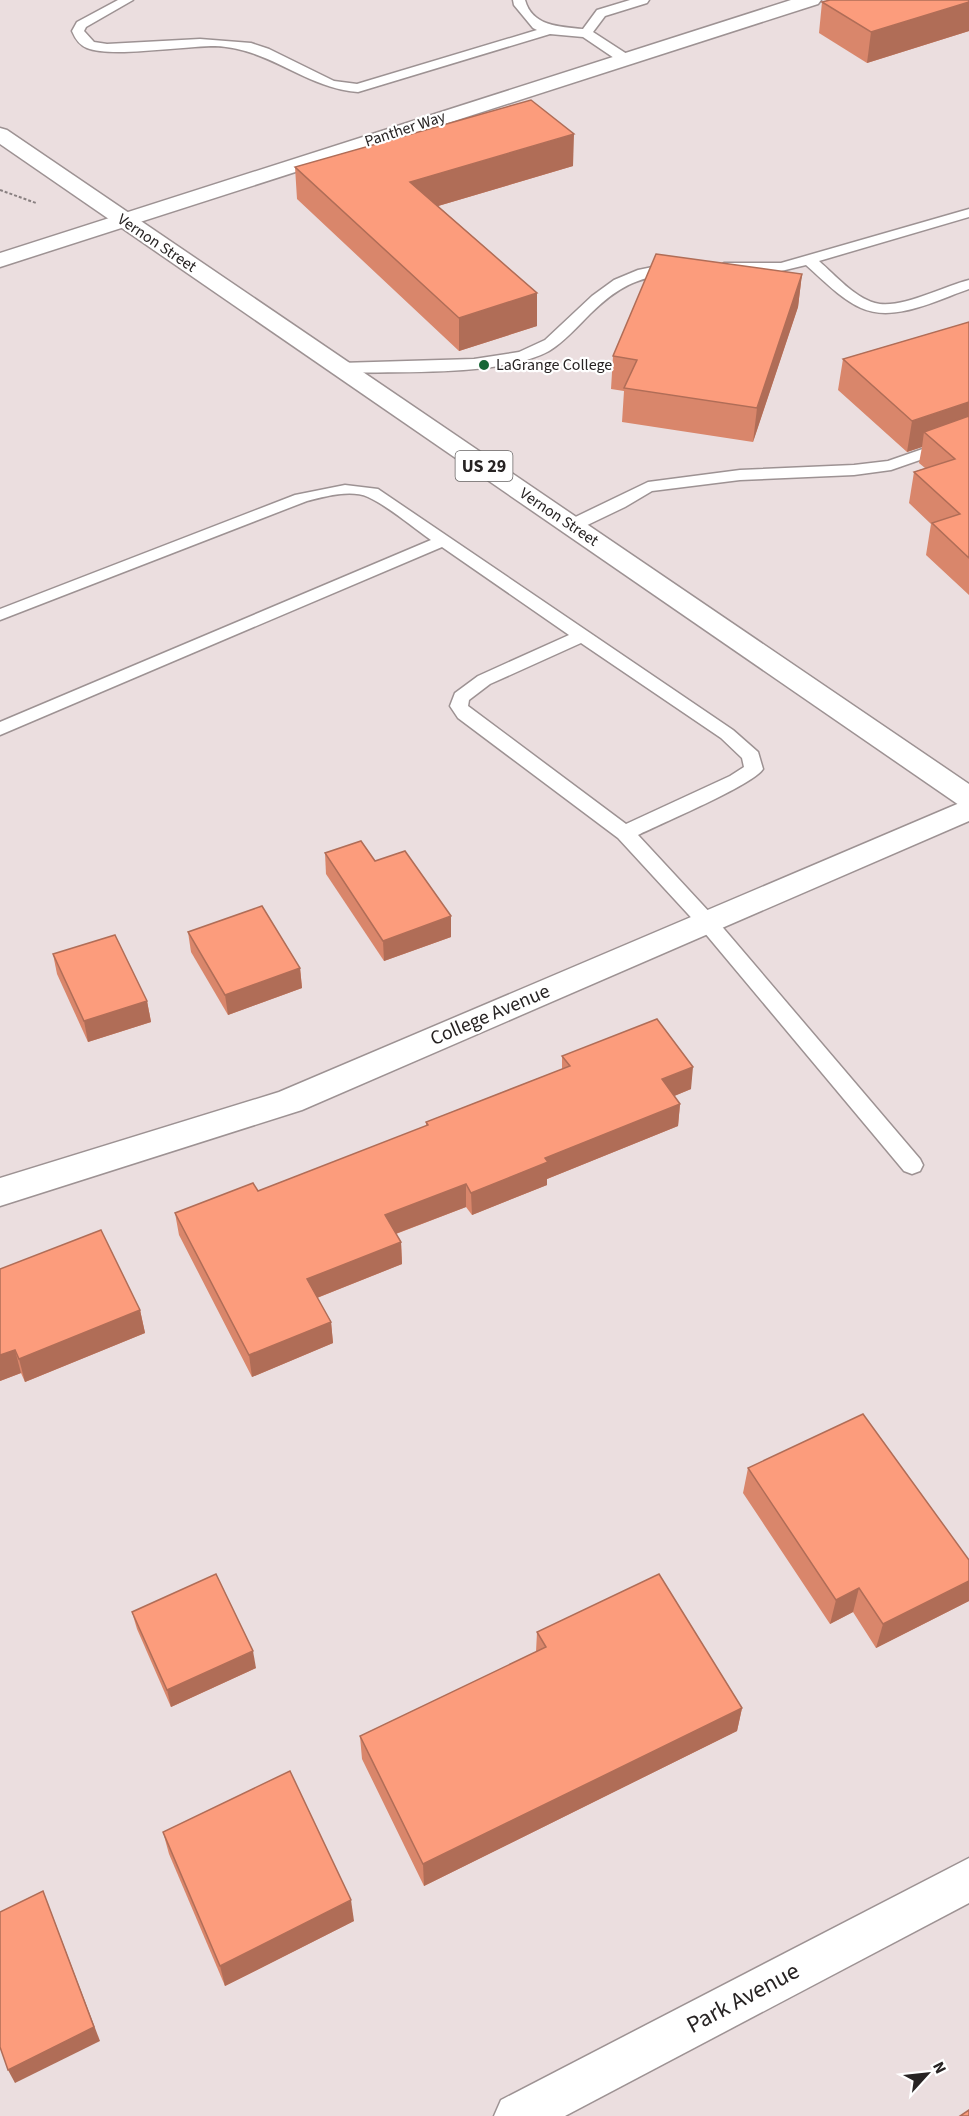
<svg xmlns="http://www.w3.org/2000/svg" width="969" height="2116" font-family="'Source Sans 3',sans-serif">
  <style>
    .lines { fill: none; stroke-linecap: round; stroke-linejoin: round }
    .lane-casing { stroke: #9d9293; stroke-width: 3 }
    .street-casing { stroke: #9d9293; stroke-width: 3 }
    .secondary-casing { stroke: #9d9293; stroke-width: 3 }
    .primary-casing { stroke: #9d9293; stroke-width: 3 }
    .path { stroke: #898081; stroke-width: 2; stroke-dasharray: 3 2; stroke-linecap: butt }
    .lane { fill: #fff; fill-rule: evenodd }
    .street { fill: #fff; fill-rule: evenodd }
    .secondary { fill: #fff; fill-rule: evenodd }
    .primary { fill: #fff; fill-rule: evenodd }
    .wall { fill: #d9866b }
    .shaded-wall { fill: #b06d57 }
    .building { fill: #fc9c7c; stroke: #b06d57; stroke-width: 1.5 }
    .poi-dot { fill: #176736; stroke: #fff; stroke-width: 2 }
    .labels { text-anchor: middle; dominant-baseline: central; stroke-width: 4.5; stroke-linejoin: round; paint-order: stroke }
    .far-street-label { font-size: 16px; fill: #272323; stroke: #fff }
    .far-poi-label { font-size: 16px; fill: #272323; stroke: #fff; text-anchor: start }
    .shield { fill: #fff; stroke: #686565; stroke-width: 1.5 }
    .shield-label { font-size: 18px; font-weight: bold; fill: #272323 }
    .street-label { font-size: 20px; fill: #272323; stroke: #fff }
    .near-street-label { font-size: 24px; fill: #272323; stroke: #fff }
  </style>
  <rect width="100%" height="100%" fill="#ebdedf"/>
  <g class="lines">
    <defs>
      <g id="lane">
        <path d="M118 0H133L86 27 84 31 94 42 107 44 200 39 251 43 269 49 334 81 357 84 537 30 533 28 514 5 513 0H525C532 26 559 27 583 29L597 10 630 0H649L647 3 605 16 593 32 630 56 631 59 630 62H620L583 37 550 34 358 92C305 88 270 48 215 46 184 46 110 58 87 48 79 45 75 38 72 31L77 22Z"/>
        <path d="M969 209V217L819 261C836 276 854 297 875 303 900 310 944 286 969 280V289C937 300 894 323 861 308 840 298 823 280 806 265L781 271H724L717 267 724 263H781Z"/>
        <path d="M677 262 682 263 684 266 682 269C638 280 624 281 590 314 577 327 564 342 549 351 502 377 395 371 340 373L332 368 340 363 474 359 519 352 545 340 592 296 614 280 638 270Z"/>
        <path d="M969 433V443L891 470 854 475 740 480 652 491 625 507 577 530H565L563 526 565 522 648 482 740 470 854 465 888 461Z"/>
        <path d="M345 485 378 489 733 730 758 752 763 769C753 785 660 824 638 835L713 916 920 1159 923 1165 920 1171 912 1174 904 1171 699 926 618 838 458 718 450 706 455 693 478 676 569 635 442 547 0 735V722L431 540C411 526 388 506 368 497 350 489 324 497 307 501L0 620V609L295 495ZM581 643 721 738 742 758 744 767 730 776 626 824 468 706 469 700 490 684Z"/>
      </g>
      <g id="street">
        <path d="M969 799V821L302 1110 0 1206V1178L279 1092Z"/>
        <path d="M969 1858V1903L565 2116H494L501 2100Z"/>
      </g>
      <path id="secondary" d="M791 0H821L818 4 0 267V253Z"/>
      <path id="primary" d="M0 128 7 130 969 784V808L959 805 0 144Z"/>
    </defs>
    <!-- lane casing -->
    <use href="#lane" class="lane-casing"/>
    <!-- street casing -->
    <use href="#street" class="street-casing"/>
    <!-- secondary casing -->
    <use href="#secondary" class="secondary-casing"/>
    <!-- primary casing -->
    <use href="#primary" class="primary-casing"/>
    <!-- path -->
    <path class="path" d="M0 190 36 203"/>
    <!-- lane -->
    <use href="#lane" class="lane"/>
    <!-- street -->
    <use href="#street" class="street"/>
    <!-- secondary -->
    <use href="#secondary" class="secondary"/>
    <!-- primary -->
    <use href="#primary" class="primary"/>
  </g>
  <!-- wall -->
  <g class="wall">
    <path d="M969 0V31L867 63 819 33 822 2Z"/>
    <path d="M573 166 438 206 537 293V326L459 351 297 199 295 167Z"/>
    <path d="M802 274 798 307 753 442 622 422 624 391 611 389 613 356Z"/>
    <path d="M969 322V595L926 555 931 524 909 503 914 472 925 468 919 463 922 447 907 452 838 390 843 359Z"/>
    <path d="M325 853 375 861 451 937 384 961 326 874Z"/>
    <path d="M188 932 300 968 302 988 228 1015 191 952Z"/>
    <path d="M53 954 147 1001 151 1022 88 1042 57 974Z"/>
    <path d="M562 1056 691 1089 674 1096 680 1104 678 1126 547 1179V1185L472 1215 466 1207 396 1234 401 1242 402 1264 317 1298 331 1322 333 1343 252 1377 179 1235 175 1213 258 1191 426 1126V1122L562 1069Z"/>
    <path d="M0 1269 140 1310 145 1333 25 1382 21 1373 0 1381Z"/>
    <path d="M748 1468 969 1560V1601L876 1648 853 1612 830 1624 743 1493Z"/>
    <path d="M132 1612 256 1668 171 1707 137 1629Z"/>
    <path d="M537 1632 742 1708 737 1731 424 1886 362 1759 360 1736 536 1652Z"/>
    <path d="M163 1832 354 1921 225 1986 169 1854Z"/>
  </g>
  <!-- shaded-wall -->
  <g class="shaded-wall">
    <path d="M969 2V31L867 63 871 32Z"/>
    <path d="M574 134 573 166 411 214 410 182Z"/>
    <path d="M802 274 798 307 753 442 757 408Z"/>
    <path d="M537 293V326L459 351V318Z"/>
    <path d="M969 402V432H924L922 447 907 452 912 421Z"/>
    <path d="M451 916V937L384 961 383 941Z"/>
    <path d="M300 968 302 988 228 1015 225 995Z"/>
    <path d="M147 1001 151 1022 88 1042 84 1021Z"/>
    <path d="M693 1067 691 1089 660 1102 662 1079Z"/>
    <path d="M680 1104 678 1126 547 1179V1185L472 1215 471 1193 545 1158Z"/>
    <path d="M466 1184V1207L387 1237 385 1215Z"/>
    <path d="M401 1242 402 1264 309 1301 307 1279Z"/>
    <path d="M140 1310 145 1333 25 1382 19 1359Z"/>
    <path d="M331 1322 333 1343 252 1377 249 1355Z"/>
    <path d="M15 1350 21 1373 0 1381V1355Z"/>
    <path d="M969 1581V1601L876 1648 883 1624Z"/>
    <path d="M859 1588 853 1612 830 1624 836 1600Z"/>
    <path d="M253 1651 256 1668 171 1707 167 1690Z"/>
    <path d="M742 1708 737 1731 424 1886 423 1864Z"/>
    <path d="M43 1891 100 2041 15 2083 8 2070Z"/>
    <path d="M351 1900 354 1921 225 1986 220 1966Z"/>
  </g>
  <!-- building -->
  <g class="building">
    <path d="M830 0H969V2L871 32 822 2Z"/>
    <path d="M531 100 574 134 410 182 537 293 459 318 295 167Z"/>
    <path d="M656 254 802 274 757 408 624 388 637 360 613 356Z"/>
    <path d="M969 322V402L912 421 843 359Z"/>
    <path d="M969 416V558L932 523 960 514 914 472 955 459 924 432Z"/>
    <path d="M361 841 375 861 405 851 451 916 383 941 325 853Z"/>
    <path d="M262 906 300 968 225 995 188 932Z"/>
    <path d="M115 935 147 1001 84 1021 53 954Z"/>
    <path d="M657 1019 693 1067 662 1079 680 1104 545 1158 548 1162 471 1193 466 1184 385 1215 401 1242 307 1279 331 1322 249 1355 175 1213 253 1183 258 1191 428 1125 426 1122 570 1066 562 1056Z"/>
    <path d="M101 1230 140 1310 19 1359 15 1350 0 1355V1269Z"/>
    <path d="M863 1414 969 1560V1581L883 1624 859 1588 836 1600 748 1468Z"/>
    <path d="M216 1574 253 1651 167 1690 132 1612Z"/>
    <path d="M659 1574 742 1708 423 1864 360 1736 546 1647 537 1632Z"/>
    <path d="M290 1771 351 1900 220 1966 163 1832Z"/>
    <path d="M43 1891 94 2027 8 2070 0 2047V1912Z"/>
    <path d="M969 2110V2116H960Z"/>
  </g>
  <!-- markers -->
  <circle class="poi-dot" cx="484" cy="365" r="6"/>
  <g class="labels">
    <!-- far-street labels -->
    <g class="far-street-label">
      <text transform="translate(405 129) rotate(-18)">Panther Way</text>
      <text transform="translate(157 243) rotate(34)">Vernon Street</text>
      <text transform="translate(559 517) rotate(34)">Vernon Street</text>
    </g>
    <!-- far-poi labels -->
    <g class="far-poi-label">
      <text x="496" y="365">LaGrange College</text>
    </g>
    <!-- shield labels -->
    <rect class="shield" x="455.5" y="451" width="57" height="30" rx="4.5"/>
    <g class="shield-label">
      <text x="484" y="466">US 29</text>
    </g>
    <!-- street labels -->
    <g class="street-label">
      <text transform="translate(490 1015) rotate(-23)">College Avenue</text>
    </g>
    <!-- near-street labels -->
    <g class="near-street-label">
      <text transform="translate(743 1998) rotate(-28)">Park Avenue</text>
    </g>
  </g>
  <!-- north arrow -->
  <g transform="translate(927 2074) rotate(63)" stroke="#ffffff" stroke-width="4.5" paint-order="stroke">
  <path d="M0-4.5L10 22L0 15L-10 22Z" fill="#272323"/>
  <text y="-9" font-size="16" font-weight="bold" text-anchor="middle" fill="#272323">N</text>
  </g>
</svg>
